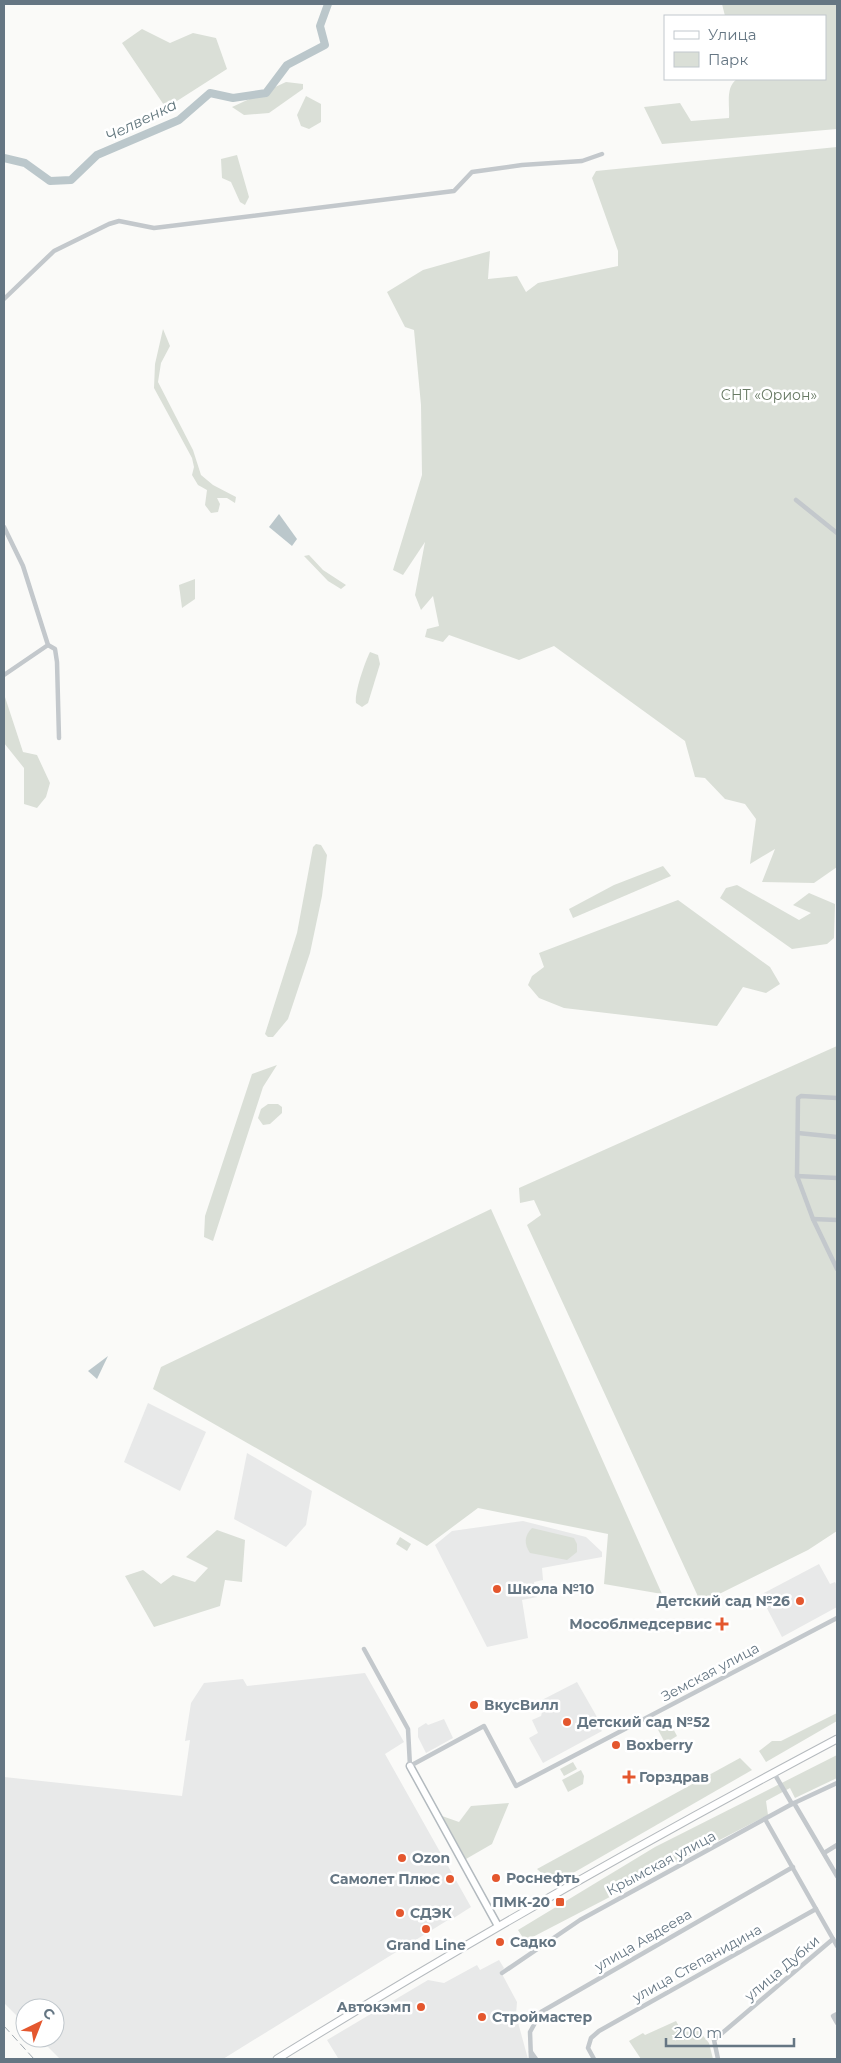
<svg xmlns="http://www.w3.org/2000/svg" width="841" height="2063" font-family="Montserrat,sans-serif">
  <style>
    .built { fill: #e8e9e9 }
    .green { fill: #dadfd7 }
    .water { fill: #bbc7cb }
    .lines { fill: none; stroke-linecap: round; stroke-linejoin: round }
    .river { stroke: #bbc7cb; stroke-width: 8 }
    .secondary-casing { stroke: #b3babf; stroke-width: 9 }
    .primary-casing { stroke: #b5babe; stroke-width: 9 }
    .street { stroke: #c3c8cc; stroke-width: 4.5 }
    .secondary { stroke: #fff; stroke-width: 6 }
    .primary { stroke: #fff; stroke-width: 7 }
    .rail { stroke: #a2aab0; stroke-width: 1; stroke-dasharray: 8 4; stroke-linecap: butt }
    .poi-dot { fill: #e4572e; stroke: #fff; stroke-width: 2 }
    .labels { text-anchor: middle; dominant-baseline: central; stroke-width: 5; stroke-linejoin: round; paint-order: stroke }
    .park-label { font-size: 14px; fill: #687a64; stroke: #fff }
    .poi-label { font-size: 14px; font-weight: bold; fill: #657683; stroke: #fff; text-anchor: start }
    .street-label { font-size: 14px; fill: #657683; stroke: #fff }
    .water-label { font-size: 15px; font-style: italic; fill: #60757c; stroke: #fff }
  </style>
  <rect width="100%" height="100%" fill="#fafaf8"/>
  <!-- built -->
  <g class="built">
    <path d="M148 1403 206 1432 180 1491 124 1462Z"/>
    <path d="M247 1453 312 1491 306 1525 286 1547 234 1519Z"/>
    <path d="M523 1521 586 1537 602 1552V1557L542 1568 543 1580 534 1582 537 1597 522 1600 528 1638 487 1647 435 1545 452 1531Z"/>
    <path d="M819 1564 830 1584 835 1582 837 1586V1607L782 1637 760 1595Z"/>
    <path d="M365 1673 404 1742 385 1754 471 1907 449 1921 448 1920 223 2059H60L39 2038H55V2008H25V2024L4 2003V1777L182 1796 190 1740 185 1741 191 1703 204 1683 243 1679 247 1686Z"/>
    <path d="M577 1682 601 1724 598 1726 602 1731 543 1763 529 1738 538 1733 532 1720 541 1716 543 1709 538 1702Z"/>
    <path d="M444 1719 453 1738 426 1753 418 1737V1728L426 1723 428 1725Z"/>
    <path d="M499 1960 504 1968 501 1972 517 2002 516 2015 528 2059H337L338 2058 327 2040 428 1980 444 1983 477 1965 480 1970Z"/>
  </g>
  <!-- green -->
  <g class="green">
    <path d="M722 4H837V129L662 144 644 107 680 103 691 121 729 118C730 106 725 87 737 79H825V16H725Z"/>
    <path d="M142 29 170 43 193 33 216 38 227 69 166 108 122 43Z"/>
    <path d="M286 82 303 84V89L269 113 244 115 232 107Z"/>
    <path d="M306 96 321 104V122L309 129 301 126 297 115Z"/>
    <path d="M837 147V867L814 883 762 882 775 849 750 864 756 819 745 804 725 799 705 778 695 777 685 741 554 646 519 660 449 635 443 642 425 637 427 629 439 626 433 596 421 610 415 595 425 542 403 575 393 570 422 475 421 405 414 330 405 327 387 292 423 270 490 251 488 279 517 276 526 292 538 283 618 266V251L592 178 596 171Z"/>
    <path d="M237 155 249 197 245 205 240 202 231 182 222 178 221 159Z"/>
    <path d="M163 329 170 346 161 363 158 382 193 450 201 475 213 485 236 497 235 503 227 498H217L220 504 218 512 211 513 205 505 207 490 198 485 192 475 194 467 192 458 154 388 155 364Z"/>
    <path d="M309 555 323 570 346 585 341 589 328 581 304 556Z"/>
    <path d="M195 579V599L182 608 179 585Z"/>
    <path d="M370 652 378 655 380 664 368 703 362 707 356 703C354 693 365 662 370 652Z"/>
    <path d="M4 694 23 752 37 755 50 783 46 797 37 808 24 804V768L4 743Z"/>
    <path d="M316 844 321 845 327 855 322 896 310 953 288 1019 273 1037H268L265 1034 297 933 313 847Z"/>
    <path d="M663 866 671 876 573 918 569 909 614 885Z"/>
    <path d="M737 885 799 920 811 913 793 905 809 893 835 904 834 938 827 944 792 949 720 898 726 888Z"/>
    <path d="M678 900 770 967 780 984 766 993 743 987 717 1026 564 1008 539 998 528 985 532 976 544 967 539 953Z"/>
    <path d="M837 1046V1531L808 1550 701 1603 527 1225 541 1215 534 1200 520 1203 519 1188Z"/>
    <path d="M277 1065 263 1087 213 1241 204 1237 205 1216 252 1074Z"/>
    <path d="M268 1104H278L282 1107V1113L270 1124 263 1125 258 1118 261 1109Z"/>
    <path d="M491 1209 662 1594 604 1584 608 1534 478 1508 427 1546 153 1389 161 1367Z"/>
    <path d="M532 1528 574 1538 577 1544V1552L567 1560 530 1553C524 1544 524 1536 532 1528Z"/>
    <path d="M217 1530 245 1540 242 1582 225 1580 220 1606 154 1627 125 1576 143 1570 161 1584 173 1575 195 1582 208 1568 186 1557Z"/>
    <path d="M400 1537 411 1544 407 1551 396 1544Z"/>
    <path d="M837 1713V1721L766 1762 759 1751 772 1741H781Z"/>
    <path d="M667 1717 677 1736 667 1742 664 1741 655 1724Z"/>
    <path d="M837 1755V1778L795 1798 790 1788 766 1801 768 1815 525 1941 518 1930 655 1847Z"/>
    <path d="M740 1758 752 1770 554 1884 537 1869Z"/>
    <path d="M573 1762 577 1769 564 1776 560 1769Z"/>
    <path d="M581 1770 584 1776 583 1784 568 1792 562 1780Z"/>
    <path d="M509 1803 492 1844 466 1859 442 1816 459 1822 471 1806Z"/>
    <path d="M676 2021 682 2032 699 2031 709 2043 713 2059H641L629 2041 643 2033 645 2035Z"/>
  </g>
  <!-- water -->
  <g class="water">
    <path d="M279 514 297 539 292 546 269 527Z"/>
    <path d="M108 1356 97 1379 88 1371Z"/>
  </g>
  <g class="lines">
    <!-- river -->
    <path class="river" d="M4 158 25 163 50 181 71 180 97 155 179 120 210 93 233 98 266 93 287 65 325 45 320 26 328 4"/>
    <defs>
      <path id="secondary" d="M410 1766 498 1926"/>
      <path id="primary" d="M277 2059C460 1946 647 1840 837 1739"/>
    </defs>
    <!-- secondary casing -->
    <use href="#secondary" class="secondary-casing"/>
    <!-- primary casing -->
    <use href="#primary" class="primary-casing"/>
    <!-- street -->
    <g class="street">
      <path d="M4 299 54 251 109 224 119 221 154 228 454 191 472 172 522 165 582 161 602 154"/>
      <path d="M796 500 837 533"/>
      <path d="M4 527 23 566 48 645 4 675"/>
      <path d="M48 645 55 649 57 662 59 738"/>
      <path d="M837 1098 801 1096 798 1098 797 1176 813 1219 837 1269"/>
      <path d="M798 1133 837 1137"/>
      <path d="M797 1176 837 1178"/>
      <path d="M813 1219 837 1220"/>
      <path d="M364 1649 408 1729 410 1766 484 1726 516 1786 837 1618"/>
      <path d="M774 1773 792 1804"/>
      <path d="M794 1803 837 1876"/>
      <path d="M765 1819 837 1946"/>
      <path d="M824 1853 837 1845"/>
      <path d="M502 1973 580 1920 792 1804 837 1783"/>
      <path d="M837 2014 833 2016 837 2023"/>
      <path d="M531 2052 536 2059"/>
      <path d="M531 2059 530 2032 541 2012 793 1867"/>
      <path d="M594 2059 588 2048 591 2038 599 2031 816 1909"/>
      <path d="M718 2059 714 2040 833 1939"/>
    </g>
    <!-- secondary -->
    <use href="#secondary" class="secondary"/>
    <!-- primary -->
    <use href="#primary" class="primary"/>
    <!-- rail -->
    <path class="rail" d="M4 2026 34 2059"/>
  </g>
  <!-- markers -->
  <g class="poi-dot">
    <circle cx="497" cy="1589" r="5"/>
    <circle cx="800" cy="1601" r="5"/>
    <path d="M719.5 1616.5h5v5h5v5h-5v5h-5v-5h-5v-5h5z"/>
    <circle cx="474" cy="1705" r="5"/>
    <circle cx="567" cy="1722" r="5"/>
    <circle cx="616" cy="1745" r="5"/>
    <path d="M626.5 1769.5h5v5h5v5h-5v5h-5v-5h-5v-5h5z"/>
    <circle cx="402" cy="1858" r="5"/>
    <circle cx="496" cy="1878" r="5"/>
    <circle cx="450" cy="1879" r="5"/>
    <rect x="555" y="1897" width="10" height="10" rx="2.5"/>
    <circle cx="400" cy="1913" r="5"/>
    <circle cx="426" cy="1929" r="5"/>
    <circle cx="500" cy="1942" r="5"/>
    <circle cx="421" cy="2007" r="5"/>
    <circle cx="482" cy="2017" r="5"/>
  </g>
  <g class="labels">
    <!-- park labels -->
    <g class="park-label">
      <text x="769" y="395">СНТ «Орион»</text>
    </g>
    <!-- poi labels -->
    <g class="poi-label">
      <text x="507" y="1589">Школа №10</text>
      <text x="790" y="1601" text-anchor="end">Детский сад №26</text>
      <text x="712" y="1624" text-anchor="end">Мособлмедсервис</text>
      <text x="484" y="1705">ВкусВилл</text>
      <text x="577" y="1722">Детский сад №52</text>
      <text x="626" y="1745">Boxberry</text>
      <text x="639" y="1777">Горздрав</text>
      <text x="412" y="1858">Ozon</text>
      <text x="506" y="1878">Роснефть</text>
      <text x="440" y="1879" text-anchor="end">Самолет Плюс</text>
      <text x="550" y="1902" text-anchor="end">ПМК-20</text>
      <text x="410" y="1913">СДЭК</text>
      <text x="510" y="1942">Садко</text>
      <text x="426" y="1945" text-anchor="middle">Grand Line</text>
      <text x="411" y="2007" text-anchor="end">Автокэмп</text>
      <text x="492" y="2017">Строймастер</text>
    </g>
    <!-- street labels -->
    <g class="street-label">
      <text transform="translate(710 1672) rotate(-28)">Земская улица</text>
      <text transform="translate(661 1863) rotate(-28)">Крымская улица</text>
      <text transform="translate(643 1940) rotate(-30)">улица Авдеева</text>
      <text transform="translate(697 1963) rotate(-29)">улица Степанидина</text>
      <text transform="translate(782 1968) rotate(-40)">улица Дубки</text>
    </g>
    <!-- water labels -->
    <g class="water-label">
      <text transform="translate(141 120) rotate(-26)">Челвенка</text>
    </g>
  </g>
  <!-- border -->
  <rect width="841" height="2063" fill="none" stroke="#657683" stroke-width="10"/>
  <!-- legend -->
  <rect x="664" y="15" width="162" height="65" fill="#ffffff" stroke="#c1c8cd"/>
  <rect x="674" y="31" width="25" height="8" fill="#ffffff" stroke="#c1c8cd"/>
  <text x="708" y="40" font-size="15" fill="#657683">Улица</text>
  <rect x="674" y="52" width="25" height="15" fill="#dadfd7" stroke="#c1c8cd"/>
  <text x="708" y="65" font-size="15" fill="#657683">Парк</text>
  <!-- north arrow -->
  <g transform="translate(40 2023) rotate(43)"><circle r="24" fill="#ffffff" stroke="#c1c8cd"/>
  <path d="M0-4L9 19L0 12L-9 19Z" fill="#e4572e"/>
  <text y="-8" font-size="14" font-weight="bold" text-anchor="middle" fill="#657683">С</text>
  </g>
  <!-- scale -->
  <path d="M666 2038v8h128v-8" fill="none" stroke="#657683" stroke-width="2.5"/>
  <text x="674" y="2038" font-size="15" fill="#657683" stroke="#ffffff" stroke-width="4" paint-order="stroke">200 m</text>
</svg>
